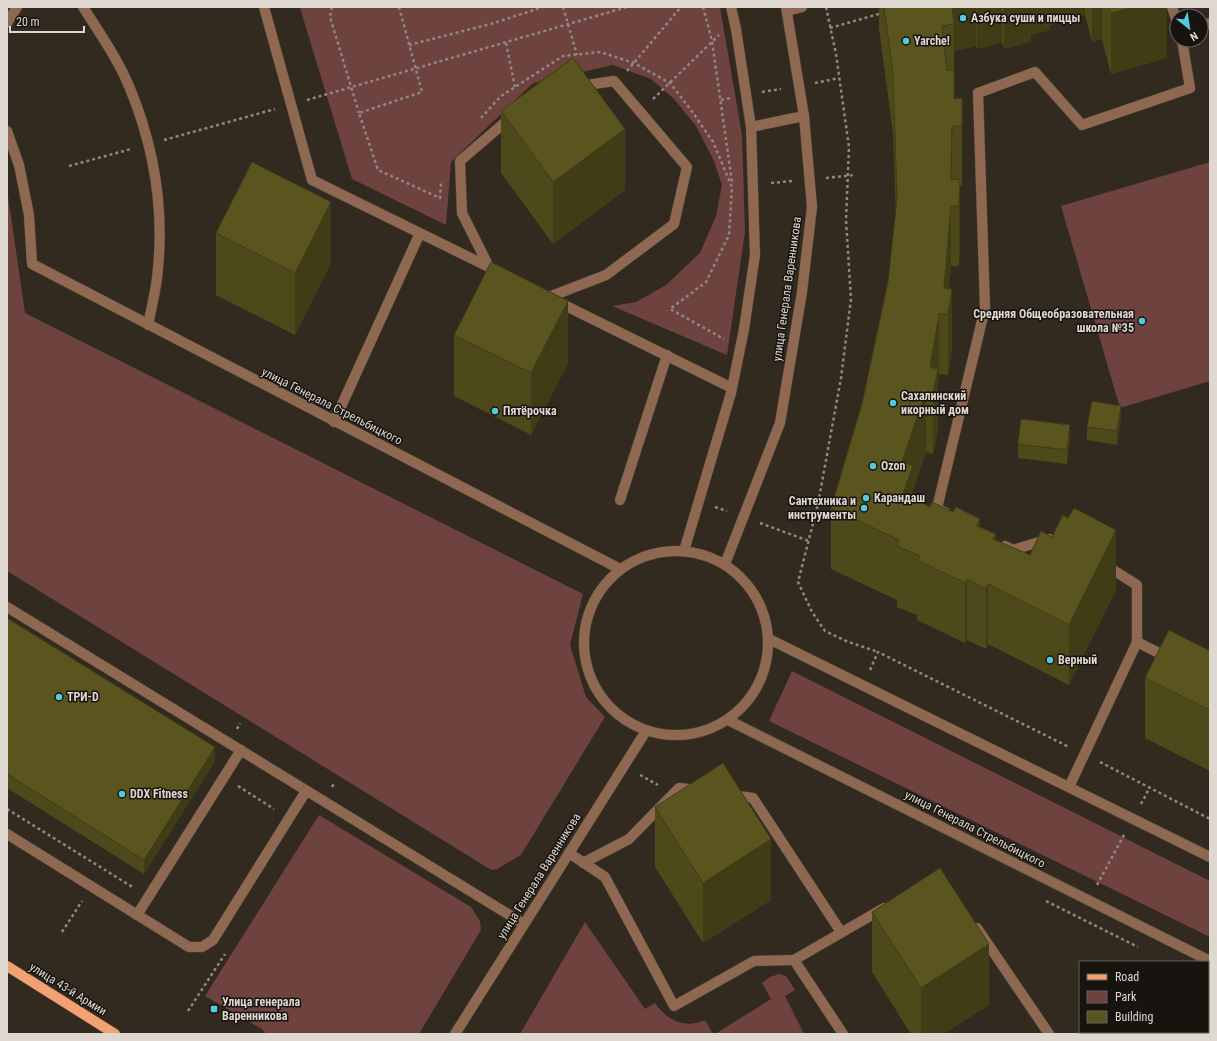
<svg xmlns="http://www.w3.org/2000/svg" width="1217" height="1041" font-family="'Roboto Condensed',sans-serif">
  <style>
    .green { fill: #6d423f }
    .lines { fill: none; stroke-linecap: round; stroke-linejoin: round }
    .minor-casing { stroke: #4e463b; stroke-width: 11 }
    .major-casing { stroke: #4e463b; stroke-width: 11 }
    .path { stroke: #8f887f; stroke-width: 2.5; stroke-dasharray: 3 3; stroke-linecap: butt }
    .minor { stroke: #8f6851; stroke-width: 10 }
    .major { stroke: #f2a272; stroke-width: 10 }
    .wall { fill: #4d491b }
    .shaded-wall { fill: #3f3c16 }
    .building { fill: #5a551f; stroke: #3f3c16 }
    .poi-dot { fill: #55cadf; stroke: #17130e; stroke-width: 1.5 }
    .labels { text-anchor: middle; dominant-baseline: central; stroke-width: 3; stroke-linejoin: round; paint-order: stroke }
    .poi-label { font-size: 12px; font-weight: bold; fill: #ded8d1; stroke: #17130e; text-anchor: start }
    .street-label { font-size: 12px; fill: #ded8d1; stroke: #17130e }
  </style>
  <rect width="100%" height="100%" fill="#322a1f"/>
  <!-- green -->
  <g class="green">
    <path d="M720 7 742 135 745 232 727 355 612 306 636 302 666 285 700 253 716 216 722 185 714 161 696 126 674 99 651 79 613 65 533 83 451 162 446 225 352 179 300 8Z"/>
    <path d="M1210 162V381L1120 408 1061 206Z"/>
    <path d="M7 189 25 313 583 594 570 645 586 697 605 717 521 855 497 869 492 870 488 868 7 571Z"/>
    <path d="M792 671 1210 881V937L769 721Z"/>
    <path d="M319 815 471 907 480 921 481 930 419 1034H266L262 1029 205 996Z"/>
    <path d="M585 922 645 1009 655 1003C667 1021 685 1029 705 1020L713 1034H520Z"/>
    <path d="M779 974 786 976 795 990 785 996 804 1034H715L771 999 762 983 770 977Z"/>
  </g>
  <g class="lines">
    <defs>
      <g id="minor">
        <path d="M83 7C99 32 117 58 129 86 154 146 165 212 157 278 155 294 151 310 148 325"/>
        <path d="M264 7 312 180 499 272"/>
        <path d="M1172 7 1177 22"/>
        <path d="M787 11 802 7"/>
        <path d="M7 23 17 7"/>
        <path d="M1201 26 1210 23"/>
        <path d="M751 127 804 116"/>
        <path d="M7 131 19 165 29 215 32 264 620 569"/>
        <path d="M489 267 462 213 460 161 510 118"/>
        <path d="M549 297 606 275 674 224 687 167 614 81 580 86"/>
        <path d="M556 301 732 388"/>
        <path d="M334 422 420 233"/>
        <path d="M620 500 667 355"/>
        <path d="M946 513 937 508 985 308 978 93 1035 72 1082 125 1190 88 1182 40"/>
        <path d="M1005 546 1013 550 1049 539"/>
        <circle cx="676" cy="643" r="92"/>
        <path d="M684 551 731 393 744 329 755 255 751 127 736 29 731 7"/>
        <path d="M725 564 780 423 802 292 812 207 804 116 786 7"/>
        <path d="M1105 565 1137 585V642"/>
        <path d="M7 607 524 924"/>
        <path d="M769 639 1210 857"/>
        <path d="M728 720 1210 961"/>
        <path d="M1069 787 1137 642 1169 658"/>
        <path d="M731 795 753 798 841 932"/>
        <path d="M7 834 189 947H202L213 940 306 791"/>
        <path d="M569 853 605 877 674 1006 754 961 794 960"/>
        <path d="M583 863 629 839 679 788 696 790"/>
        <path d="M137 915 241 750"/>
        <path d="M977 928 1049 1034"/>
        <path d="M1199 1032 1200 1034"/>
        <path d="M455 1034 646 731"/>
        <path d="M843 1034 794 960 884 908"/>
        <path d="M1085 1034 1088 1032"/>
      </g>
      <path id="major" d="M7 966 115 1034"/>
    </defs>
    <!-- minor casing -->
    <use href="#minor" class="minor-casing"/>
    <!-- major casing -->
    <use href="#major" class="major-casing"/>
    <!-- path -->
    <g class="path">
      <path d="M332 7 330 17 359 113"/>
      <path d="M399 7 422 92 359 113 378 170 440 198 441 182"/>
      <path d="M563 7 577 55"/>
      <path d="M703 7 712 41 732 182"/>
      <path d="M826 7 836 54 849 147 846 220 851 299 841 378 818 504 798 582 812 612 825 631 846 641 878 652"/>
      <path d="M830 28 882 13"/>
      <path d="M506 43 515 87"/>
      <path d="M409 45 494 23 543 7"/>
      <path d="M627 71 681 7"/>
      <path d="M815 83 839 78"/>
      <path d="M762 92 781 89"/>
      <path d="M653 99 719 35"/>
      <path d="M307 100 627 7"/>
      <path d="M721 100 730 98"/>
      <path d="M481 118 501 96 563 56 600 52 634 63 670 83 691 110 713 142 732 187 729 235 706 282 670 309 724 339"/>
      <path d="M164 140 275 109"/>
      <path d="M69 166 131 149"/>
      <path d="M826 178 854 175"/>
      <path d="M771 183 792 181"/>
      <path d="M715 507 727 511"/>
      <path d="M760 523 809 541"/>
      <path d="M870 670 878 652 1069 747"/>
      <path d="M237 729 240 723"/>
      <path d="M1100 762 1210 819"/>
      <path d="M640 775 658 785"/>
      <path d="M238 786 274 809"/>
      <path d="M332 787 335 782"/>
      <path d="M1141 804 1150 787"/>
      <path d="M7 809 134 888"/>
      <path d="M1097 885 1125 833"/>
      <path d="M1046 901 1138 947"/>
      <path d="M62 932 82 901"/>
      <path d="M1208 981 1210 982"/>
      <path d="M188 1011 225 954"/>
    </g>
    <!-- minor -->
    <use href="#minor" class="minor"/>
    <!-- major -->
    <use href="#major" class="major"/>
  </g>
  <!-- wall -->
  <g class="wall">
    <path d="M879 7H1167V58L1111 74 1102 39 1092 42 1085 15 1050 25V30L1031 35V42L1004 49 1002 42 977 49 976 46 954 51V99L962 98V186H960V240L959 266H951L949 288 952 349 948 375 939 374 938 381V429L933 454 926 452 913 490V498L930 507 980 528 996 540 1030 555 1116 590 1069 685 988 644 986 649 967 640 965 643 917 620V615L897 607V600L831 569V508L862 404 888 282 896 214 893 133 879 29Z"/>
    <path d="M501 111 625 190 553 244 501 173Z"/>
    <path d="M216 233 331 263 295 335 216 295Z"/>
    <path d="M454 335 568 363 531 435 454 396Z"/>
    <path d="M1121 419 1117 445 1087 440V427Z"/>
    <path d="M1070 439 1067 464 1018 458V444Z"/>
    <path d="M7 618 215 761 144 874 7 788Z"/>
    <path d="M1210 651V771L1145 738V678Z"/>
    <path d="M655 807 771 900 703 943 655 867Z"/>
    <path d="M872 912 989 1005 943 1034H911L872 972Z"/>
    <path d="M1095 1032H1196L1197 1034H1095Z"/>
  </g>
  <!-- shaded-wall -->
  <g class="shaded-wall">
    <path d="M950 7H976V46L954 51V24Z"/>
    <path d="M977 7H1002V42L977 49Z"/>
    <path d="M1004 7H1085V15L1050 25V30L1031 35V42L1004 49Z"/>
    <path d="M1092 7H1102V39L1092 42Z"/>
    <path d="M1134 7H1167V58L1111 74V13Z"/>
    <path d="M625 129V190L553 244V182Z"/>
    <path d="M960 179V240L959 266V206Z"/>
    <path d="M331 202V263L295 335V273Z"/>
    <path d="M951 206V266L947 314 944 288Z"/>
    <path d="M952 289V349L948 375V314Z"/>
    <path d="M568 301V363L531 435V373Z"/>
    <path d="M939 314V374L938 381V429L933 454V393L930 367Z"/>
    <path d="M926 392V452L913 490V527L904 549 902 461Z"/>
    <path d="M1121 406V419L1117 445V431Z"/>
    <path d="M1070 425V439L1067 464V450Z"/>
    <path d="M980 519V580L977 526Z"/>
    <path d="M1116 530V590L1069 685V625Z"/>
    <path d="M996 534V588L993 539Z"/>
    <path d="M967 579V640L965 643V583Z"/>
    <path d="M988 584V644L986 649V589Z"/>
    <path d="M215 747V761L144 874V860Z"/>
    <path d="M771 839V900L703 943V883Z"/>
    <path d="M989 944V1005L943 1034H921V988Z"/>
  </g>
  <!-- building -->
  <g class="building">
    <path d="M884 7H952L954 24 942 26 947 71 954 69V99L962 98V126H952L951 180 960 179 959 206H951L944 288 952 289 948 314H939L930 367 938 369 933 393 926 392 902 461 913 466 903 493 930 507 932 502 953 512 956 507 980 519 977 526 996 534 993 539 1030 555 1041 531 1052 537 1063 515 1068 518 1074 508 1116 530 1069 625 988 584 986 589 967 579 965 583 917 560 920 556 897 546 899 540 831 508 862 404 888 282 897 199 893 73Z"/>
    <path d="M1109 7H1134L1111 13Z"/>
    <path d="M573 58 625 129 553 182 501 111Z"/>
    <path d="M252 162 331 202 295 273 216 233Z"/>
    <path d="M491 262 568 301 531 373 454 335Z"/>
    <path d="M1092 401 1121 406 1117 431 1087 427Z"/>
    <path d="M1021 419 1070 425 1067 450 1018 444Z"/>
    <path d="M7 618 215 747 144 860 7 774Z"/>
    <path d="M1169 630 1210 651V710L1145 678Z"/>
    <path d="M723 763 771 839 703 883 655 807Z"/>
    <path d="M940 868 989 944 921 988 872 912Z"/>
    <path d="M1100 1032H1196L1197 1034H1101Z"/>
  </g>
  <!-- markers -->
  <g class="poi-dot">
    <circle cx="963" cy="18" r="4"/>
    <circle cx="906" cy="41" r="4"/>
    <circle cx="1142" cy="321" r="4"/>
    <circle cx="893" cy="403" r="4"/>
    <circle cx="495" cy="411" r="4"/>
    <circle cx="873" cy="466" r="4"/>
    <circle cx="866" cy="498" r="4"/>
    <circle cx="864" cy="508" r="4"/>
    <circle cx="1050" cy="660" r="4"/>
    <circle cx="59" cy="697" r="4"/>
    <circle cx="122" cy="794" r="4"/>
    <rect x="210" y="1005" width="8" height="8" rx="2"/>
  </g>
  <g class="labels">
    <!-- poi labels -->
    <g class="poi-label">
      <text x="971" y="18">Азбука суши и пиццы</text>
      <text x="914" y="41">Yarche!</text>
      <text x="1134" y="314" text-anchor="end">Средняя Общеобразовательная<tspan x="1134" dy="14">школа №35</tspan></text>
      <text x="901" y="396">Сахалинский<tspan x="901" dy="14">икорный дом</tspan></text>
      <text x="503" y="411">Пятёрочка</text>
      <text x="881" y="466">Ozon</text>
      <text x="874" y="498">Карандаш</text>
      <text x="856" y="501" text-anchor="end">Сантехника и<tspan x="856" dy="14">инструменты</tspan></text>
      <text x="1058" y="660">Верный</text>
      <text x="67" y="697">ТРИ-D</text>
      <text x="130" y="794">DDX Fitness</text>
      <text x="222" y="1002">Улица генерала<tspan x="222" dy="14">Варенникова</tspan></text>
    </g>
    <!-- street labels -->
    <g class="street-label">
      <text transform="translate(787 289) rotate(-82)">улица Генерала Варенникова</text>
      <text transform="translate(332 406) rotate(27)">улица Генерала Стрельбицкого</text>
      <text transform="translate(975 829) rotate(27)">улица Генерала Стрельбицкого</text>
      <text transform="translate(539 876) rotate(-58)">улица Генерала Варенникова</text>
      <text transform="translate(68 989) rotate(32)">улица 43-й Армии</text>
    </g>
  </g>
  <!-- border -->
  <rect width="1217" height="1041" fill="none" stroke="#ded8d1" stroke-width="16"/>
  <!-- legend -->
  <rect x="1079" y="961" width="130" height="72" fill="#17130e" stroke="#67625c"/>
  <rect x="1087" y="974" width="20" height="6" fill="#f2a272" stroke="#67625c"/>
  <text x="1115" y="981" font-size="12" fill="#ded8d1">Road</text>
  <rect x="1087" y="991" width="20" height="12" fill="#6d423f" stroke="#67625c"/>
  <text x="1115" y="1001" font-size="12" fill="#ded8d1">Park</text>
  <rect x="1087" y="1011" width="20" height="12" fill="#5a551f" stroke="#67625c"/>
  <text x="1115" y="1021" font-size="12" fill="#ded8d1">Building</text>
  <!-- north arrow -->
  <g transform="translate(1189 28) rotate(150)"><circle r="19" fill="#17130e" stroke="#67625c"/>
  <path d="M0-3L7 15L0 10L-7 15Z" fill="#55cadf"/>
  <text y="-6" font-size="11" font-weight="bold" text-anchor="middle" fill="#ded8d1">N</text>
  </g>
  <!-- scale -->
  <path d="M10 26v6h74v-6" fill="none" stroke="#ded8d1" stroke-width="2"/>
  <text x="16" y="26" font-size="12" fill="#ded8d1" stroke="#17130e" stroke-width="3" paint-order="stroke">20 m</text>
</svg>
